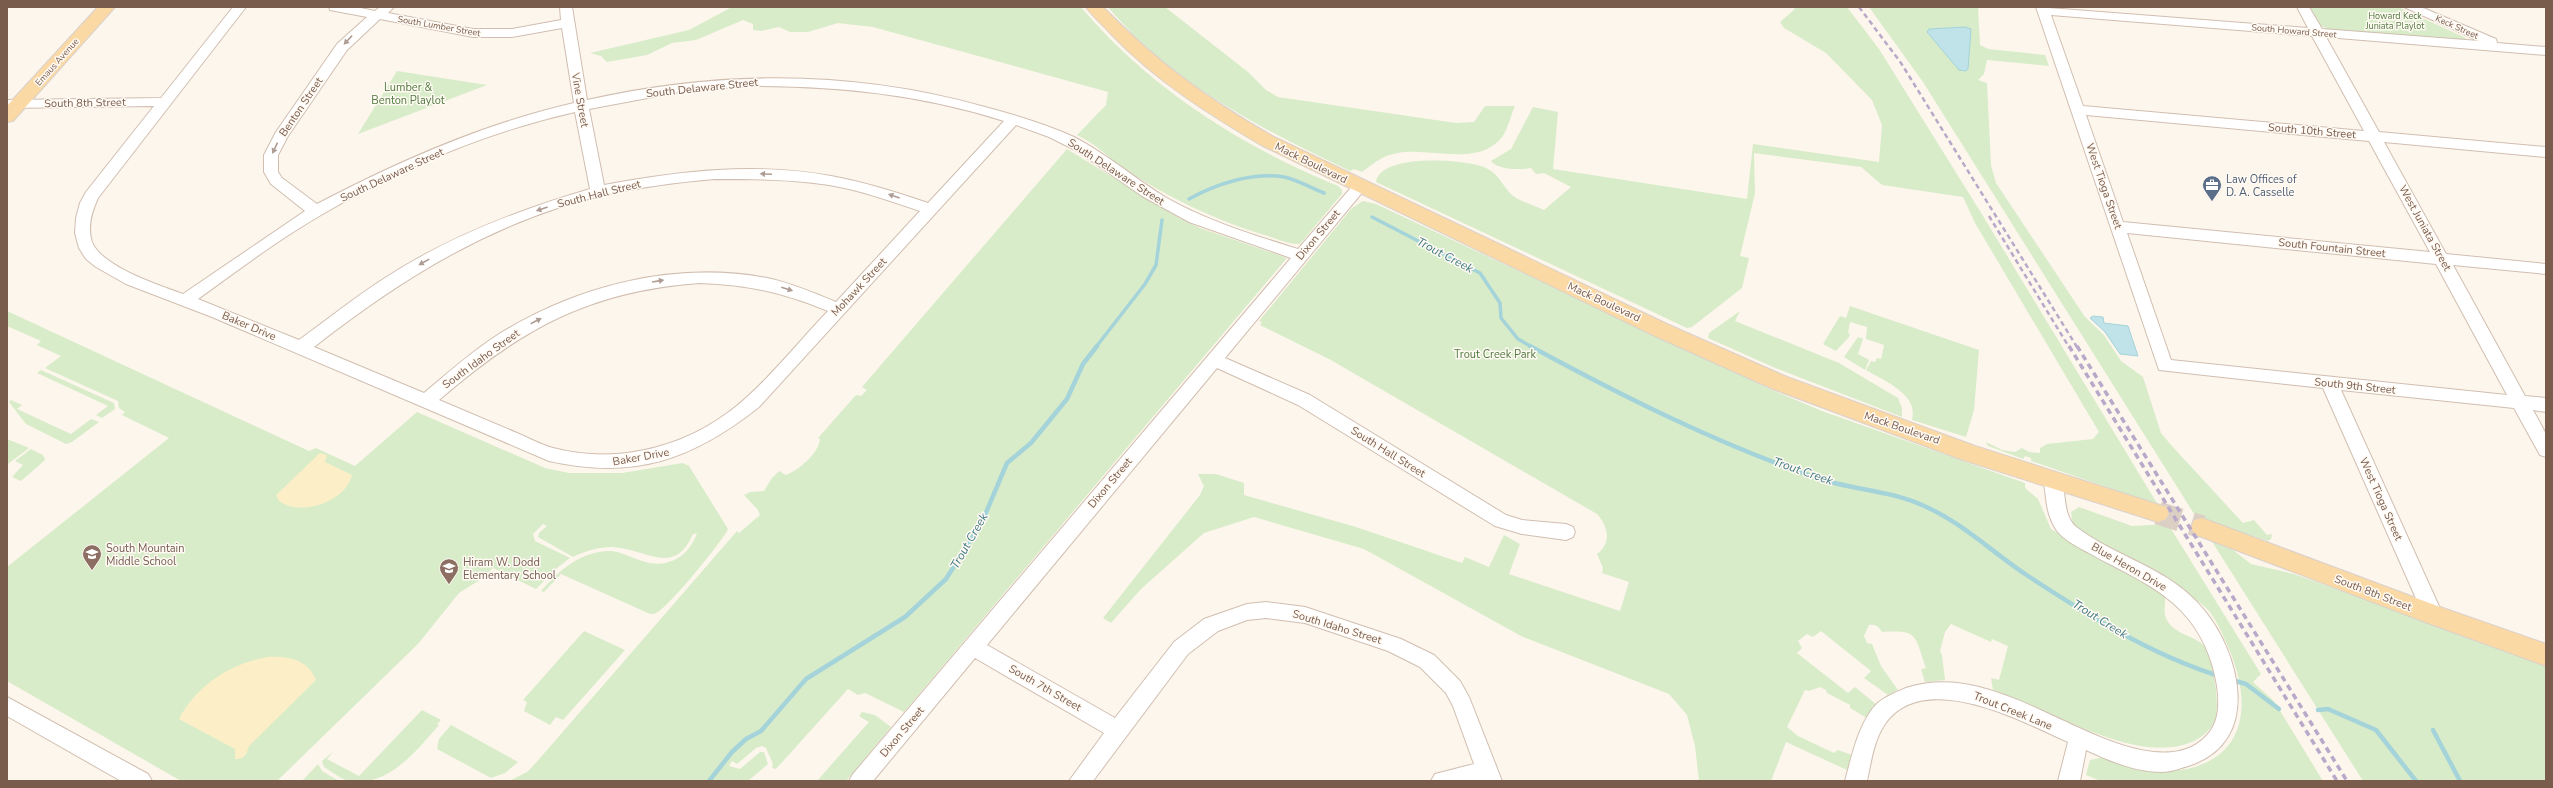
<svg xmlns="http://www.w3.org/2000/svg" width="2553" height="788" font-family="'Nunito Sans',sans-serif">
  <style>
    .green { fill: #d8ecc9 }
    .sand { fill: #fcefc7 }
    .water { fill: #bfe3e8; stroke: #a5d3da }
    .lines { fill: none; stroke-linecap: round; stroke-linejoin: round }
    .stream-far1 { stroke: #a5d3da; stroke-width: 3.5 }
    .stream { stroke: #a5d3da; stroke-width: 4.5 }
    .major-tunnel { stroke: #dcd0c4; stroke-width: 23; stroke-dasharray: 23 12; stroke-linecap: butt }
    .minor-casing { stroke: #d1beb0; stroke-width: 2 }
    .major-casing { stroke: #dad1cd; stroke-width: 2 }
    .minor { fill: #fff; fill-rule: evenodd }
    .major { fill: #fbd9a5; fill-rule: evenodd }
    .rail-far1 { stroke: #b9a8c9; stroke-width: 2.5; stroke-dasharray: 5 3.5; stroke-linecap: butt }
    .rail { stroke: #b9a8c9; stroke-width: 3.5; stroke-dasharray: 6 4.5; stroke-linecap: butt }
    .oneway { fill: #af9d94 }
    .labels { text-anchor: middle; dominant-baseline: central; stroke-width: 3; stroke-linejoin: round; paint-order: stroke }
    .far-park-label { font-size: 9px; fill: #537a41; stroke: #fffaf3 }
    .far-street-label { font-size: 9px; fill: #7a5c4d; stroke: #fffaf3 }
    .park-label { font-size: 11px; fill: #537a41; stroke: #fffaf3 }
    .street-label { font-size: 11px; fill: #7a5c4d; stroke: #fffaf3 }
    .service-label { font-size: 11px; fill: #4e5e75; stroke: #fffaf3; text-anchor: start }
    .education-label { font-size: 11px; fill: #785e54; stroke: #fffaf3; text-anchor: start }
    .water-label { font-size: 12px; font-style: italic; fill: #437c86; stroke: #fffaf3 }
  </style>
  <rect width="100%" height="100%" fill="#fdf6ec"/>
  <!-- green -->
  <g class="green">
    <path d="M732 7H1081C1149 88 1241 146 1338 186L1342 190V194L1300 244C1288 245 1273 237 1261 234 1210 218 1163 195 1119 165 1105 154 1094 143 1077 135L1106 105 1108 92 873 27 838 23 808 32H790L779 27 761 31 753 30V24L743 20 696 40 672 43 647 55 607 62 601 56 590 53 689 30Z"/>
    <path d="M1108 7H1165L1248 72 1266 90 1278 97 1456 123 1474 122 1485 106H1515C1511 115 1508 129 1502 137 1477 169 1426 145 1393 154 1380 157 1372 165 1362 172L1354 169 1350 171C1262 129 1172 84 1108 7Z"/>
    <path d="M1793 7H1847L1879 49 1983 216 2158 505 2031 461V458L2025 456 2023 459 1988 446 1986 442 2002 450 2015 452 2022 448 2029 452 2040 453V448L2047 444 2093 439 2099 432 1975 223 1963 197 1882 185 1861 167 1754 153 1755 193 1740 256 1749 258 1742 288 1692 327 1687 328 1376 182C1380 153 1467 159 1486 168 1498 173 1502 185 1511 194 1518 201 1534 205 1544 210L1571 187 1544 173 1536 174 1531 168C1521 170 1497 170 1491 161L1511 149 1533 107 1558 112 1553 169 1747 199 1753 144 1879 162 1882 125 1872 100 1826 53 1784 28 1780 22 1795 9Z"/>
    <path d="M1869 7H1978L1980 45 1988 49 2045 55 2049 66 1987 60 1984 74 1978 80 1987 83 1991 165 1996 183 2085 317 2104 335 2121 361 2143 377 2161 433 2171 445 2243 523 2254 520 2267 535 2272 534 2271 539 2268 541 2196 517 1923 82Z"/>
    <path d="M2310 7H2398L2466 38 2463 40 2328 29 2321 26Z"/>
    <path d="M397 71 487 85 358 134Z"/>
    <path d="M1067 149 1179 218 1200 228 1287 258 904 712 865 693 858 695 848 689 776 769 772 768 773 764 766 748 762 746 756 748 737 764 732 761 729 766 740 769 760 752H764L768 764 748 781H509L527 772 534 765 737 531 739 533 760 515 758 510 744 495 750 492 764 491 772 478 779 471 786 475C799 470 819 453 820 439L818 438 856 395 861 396 867 390 862 387Z"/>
    <path d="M1363 201 1376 204 1772 390 1822 411 2025 483V488L2038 499 2051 529 2165 595C2166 603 2163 611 2166 618 2175 639 2203 633 2210 656 2213 665 2213 674 2215 683 2218 706 2221 727 2196 740 2139 769 2049 708 1993 690L1991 678 1999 680 2008 646 1992 639 1991 642 1951 624 1945 632 1940 651 1942 655 1945 680 1925 682 1921 669 1926 668C1914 635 1919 630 1882 632 1879 627 1876 624 1869 625L1864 636 1867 643 1872 644 1881 666 1898 690 1888 695 1864 678 1871 671 1821 631 1813 637 1807 634 1798 641 1802 648 1797 653 1848 693 1855 687 1877 705 1867 718 1850 708V705L1827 693 1826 690 1820 687 1809 691 1805 690 1787 727 1798 736 1834 753 1838 750 1852 755 1847 770 1786 742 1771 781H1699L1695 746 1687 715 1669 694 1521 636 1364 549 1254 517 1204 533 1141 589 1111 623 1103 618 1200 495 1204 486 1198 474H1216L1244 483V495L1356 527 1462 563 1465 557 1489 567 1504 535 1520 544 1509 574 1620 611 1629 582 1602 573 1603 568 1597 554C1612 543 1608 526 1597 514L1329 359 1260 325 1262 322 1259 321 1352 208Z"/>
    <path d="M1850 306 1979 350 1974 410 1966 437 1912 420C1919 394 1884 381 1866 370L1871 361 1875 362 1877 358 1881 359 1884 345 1866 339 1867 327 1850 322 1848 333 1850 334 1849 337 1836 351 1823 344 1840 316 1846 318Z"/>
    <path d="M7 311 309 451 316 448 355 466 417 412 545 468 569 473H622L683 463 689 466 728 529C723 541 666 610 656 613 654 614 652 614 650 614L561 574 544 592 541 591C559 571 580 551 610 551 619 551 630 557 639 560 665 570 688 559 697 533L693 534C674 578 645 548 612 547 599 547 585 551 573 557L538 537 539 533 547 526 543 524 533 534 535 541 570 558 557 568 536 589 493 568 483 578 459 593 418 644 277 781H181L7 681V567L169 438 122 415 125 412 119 408 118 401 45 368 61 356 37 345 41 341 7 326Z"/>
    <path d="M1740 311 1735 321 1839 363 1898 398 1902 408V417L1773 367 1708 338 1709 333Z"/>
    <path d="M1858 337 1863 339 1858 354 1869 360 1865 370 1844 357Z"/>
    <path d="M41 370 114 403 115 409 102 418 96 415 108 406 37 373Z"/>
    <path d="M11 400 22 405 17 409 71 434 91 419 99 422 72 442 66 444 26 424 9 402Z"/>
    <path d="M7 439 29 448 8 464H7Z"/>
    <path d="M31 449 43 455 45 460 21 481 12 477 23 465 15 461Z"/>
    <path d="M2079 507 2132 526 2168 524 2261 674 2253 682 2274 701 2323 781H2101L2086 775 2090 760 2100 758V754C2127 760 2160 774 2187 769 2250 755 2250 698 2229 649 2223 636 2218 622 2209 611 2199 600 2184 592 2172 584 2140 564 2104 548 2073 525L2071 512Z"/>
    <path d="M2211 540 2224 543 2251 564 2294 574 2546 664V781H2363Z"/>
    <path d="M584 631 625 650 563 720 556 717 550 725 524 711 527 702 523 700Z"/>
    <path d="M422 710 441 720 437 724 439 725C417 750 388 788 349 781 340 779 331 771 324 767L322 761 334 751 327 759 359 776Z"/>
    <path d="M862 712 875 715 891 727 846 781H817L869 722 859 716Z"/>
    <path d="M451 725 518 762 505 773 491 778 437 749 439 739Z"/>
    <path d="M318 764 322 771 339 781H302Z"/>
  </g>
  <!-- sand -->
  <g class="sand">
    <path d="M320 453 327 455 325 462 352 475C346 502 300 517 279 501L276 495Z"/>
    <path d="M267 657C288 656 307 659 316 680L249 746C247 753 245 760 235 759V749L179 719C197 685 230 664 267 657Z"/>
  </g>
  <!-- water -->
  <g class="water">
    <path d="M1965 27 1971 29 1968 69 1966 71 1959 70 1927 32 1929 29Z"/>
    <path d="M2093 316 2103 317 2104 323 2128 326 2138 356 2120 354 2105 332 2090 318Z"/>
  </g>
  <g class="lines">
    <!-- stream-far1 -->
    <g class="stream-far1">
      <path d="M1189 199C1216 184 1252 172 1284 177 1298 180 1311 188 1324 193"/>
      <path d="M1372 217 1480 273 1500 303 1501 318 1518 339 1532 347"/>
      <path d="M1096 347 1145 284 1156 265 1162 220"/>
    </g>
    <!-- stream -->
    <g class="stream">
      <path d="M1530 346C1622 396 1718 444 1817 478 1852 490 1889 490 1922 505 1960 521 1991 551 2025 574 2086 614 2149 654 2219 676"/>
      <path d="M2232 680 2246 684 2279 709"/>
      <path d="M2318 710 2328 709 2376 730 2416 781"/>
      <path d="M2433 730 2460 781"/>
      <path d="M709 781 732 752 746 739 761 731 806 679 905 617 946 579 982 522 1007 463 1031 443 1067 399 1083 364 1097 346"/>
    </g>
    <!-- major-tunnel -->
    <path class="major-tunnel" d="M2158 513 2202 527"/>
    <defs>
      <g id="minor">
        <path d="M233 7H246L98 198C92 211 87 227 92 242 102 267 159 285 183 294L305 211 271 184 264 172V155L276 132 337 44 367 17 330 10 329 7H356L375 11 380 7H394L388 13 473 29H512L561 20 560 7H572L587 100C720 70 854 70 985 107 1015 115 1046 124 1074 137 1107 154 1134 178 1165 197 1207 221 1253 235 1298 249L1355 183H1365L1367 186 1365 189 1225 358 1310 395 1506 515 1522 520 1566 524 1573 527 1575 532 1573 537 1566 540 1522 534 1495 526 1298 405 1217 368 987 645 1115 718 1174 642 1204 619 1247 604 1266 602 1305 607 1401 639 1434 655 1460 681 1469 697 1502 781H1431L1435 774 1474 764 1453 706 1446 693 1420 667 1388 651 1305 623 1266 618 1247 620 1218 631 1188 654 1093 781H1069L1104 733 975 658 873 781H849L853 774 1291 258 1189 222 1142 196 1077 151 1049 137 1016 125 759 407C692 460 634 480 549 461L212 317 126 284 96 267 86 259 79 248 75 233 76 218 80 203 86 192 154 106 7 108V100L161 98ZM380 19 473 37H512L562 28 574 103C483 124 399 161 317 204L282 178 278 172V155L288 136 347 50ZM749 86C838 86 918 94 1004 121L928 203C896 192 864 182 831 176 755 162 679 171 604 185L589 109 685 91ZM575 112 590 189C518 210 448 237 385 278 355 297 328 319 299 340L198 299C238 270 278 240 321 215 399 169 487 132 575 112ZM715 179C753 179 791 179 829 185 860 190 890 201 920 211L836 302C814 293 791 283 767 278 672 260 570 287 490 340 467 356 445 375 424 393L314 347C402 278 494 221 604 195 641 187 678 182 715 179ZM700 283C749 285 781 292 828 311 801 339 776 371 747 397 695 445 622 466 553 448 541 445 529 438 517 433 491 422 465 411 439 400 521 329 589 291 700 283Z"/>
        <path d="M2036 7 2308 28 2297 7H2309L2322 29 2479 41 2404 7H2421L2496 39 2497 43 2546 47V55L2326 37 2379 132 2546 147V157L2384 142 2446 254 2546 264V274L2453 265 2525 396 2546 398V412L2533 410 2546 434V457L2540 455 2514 408 2341 390 2443 615 2440 621 2433 623 2426 621 2323 388 2159 370ZM2051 15 2312 36 2364 131 2083 106ZM2086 115 2369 141 2430 252 2123 222ZM2127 233 2436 264 2507 395 2171 360Z"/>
        <path d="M2053 473 2059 475C2068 491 2061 511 2075 526 2116 558 2171 568 2204 610 2241 655 2261 741 2191 765 2181 768 2172 772 2162 772 2135 772 2110 761 2086 750L2080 781H2058L2068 742C2023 722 1924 668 1885 724 1874 740 1871 762 1867 781H1845C1852 756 1857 729 1873 708 1881 698 1894 693 1906 688 1929 680 1956 681 1979 687 2003 693 2026 703 2049 714 2090 732 2175 781 2211 730 2221 715 2219 693 2215 676 2209 648 2195 622 2173 603 2149 582 2117 569 2089 553 2078 547 2065 541 2057 531 2050 521 2047 509 2046 498 2045 490 2043 482 2047 475Z"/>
        <path d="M7 697 148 774 152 781H121L7 716Z"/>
      </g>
      <g id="major">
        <path d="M98 7H115L13 121 7 122V106Z"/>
        <path d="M1086 7H1103C1158 63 1206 98 1274 137L1669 325 1787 377 1975 446 2166 507 2169 513 2166 519 2158 522 1960 459 1773 389 1655 336 1261 145C1207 113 1155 80 1111 34 1103 25 1093 17 1086 7Z"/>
        <path d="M2202 518 2440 607 2546 644V666L2425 622 2194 534 2191 527 2194 520Z"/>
      </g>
    </defs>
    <!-- minor casing -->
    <use href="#minor" class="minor-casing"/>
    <!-- major casing -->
    <use href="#major" class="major-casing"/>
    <!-- minor -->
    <use href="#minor" class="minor"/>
    <!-- major -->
    <use href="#major" class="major"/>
    <!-- rail-far1 -->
    <g class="rail-far1">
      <path d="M1859 7 1901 63 2077 347"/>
      <path d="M1989 216 2069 347"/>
    </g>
    <!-- rail -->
    <g class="rail">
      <path d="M2069 346 2337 781"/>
      <path d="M2077 346 2347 781"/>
    </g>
  </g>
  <!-- one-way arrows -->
  <defs><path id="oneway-solid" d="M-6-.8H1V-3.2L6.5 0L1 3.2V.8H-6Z"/></defs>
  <g class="oneway">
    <use href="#oneway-solid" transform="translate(348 40) rotate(133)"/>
    <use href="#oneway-solid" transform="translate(275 148) rotate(115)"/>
    <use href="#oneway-solid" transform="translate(766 174) rotate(-178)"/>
    <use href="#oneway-solid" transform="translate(894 196) rotate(-161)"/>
    <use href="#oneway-solid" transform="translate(542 209) rotate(161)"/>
    <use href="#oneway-solid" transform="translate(424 262) rotate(151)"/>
    <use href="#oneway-solid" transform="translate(658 281) rotate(-9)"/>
    <use href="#oneway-solid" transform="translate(787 289) rotate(18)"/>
    <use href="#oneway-solid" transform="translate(536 321) rotate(-27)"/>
  </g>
  <!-- icons -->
  <defs>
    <symbol id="office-pin" viewBox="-11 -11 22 30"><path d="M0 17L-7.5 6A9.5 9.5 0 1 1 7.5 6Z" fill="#5c6f8a" stroke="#fffaf3"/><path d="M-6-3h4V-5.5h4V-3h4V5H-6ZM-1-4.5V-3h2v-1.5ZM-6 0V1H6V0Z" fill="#fff"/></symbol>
    <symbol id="school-pin" viewBox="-11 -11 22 30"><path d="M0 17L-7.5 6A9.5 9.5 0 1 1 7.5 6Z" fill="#8d6e63" stroke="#fffaf3"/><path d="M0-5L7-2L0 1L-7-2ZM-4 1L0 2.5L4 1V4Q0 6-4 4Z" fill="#fff"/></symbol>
  </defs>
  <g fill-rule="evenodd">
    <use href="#office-pin" x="2201" y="174" width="22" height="30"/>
    <use href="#school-pin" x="81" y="543" width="22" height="30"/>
    <use href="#school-pin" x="438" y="557" width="22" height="30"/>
  </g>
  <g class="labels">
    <!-- far-park labels -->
    <g class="far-park-label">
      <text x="2395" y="16">Howard Keck<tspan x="2395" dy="10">Juniata Playlot</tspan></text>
    </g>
    <!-- far-street labels -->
    <g class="far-street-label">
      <text transform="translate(439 26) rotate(10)">South Lumber Street</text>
      <text transform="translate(2457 27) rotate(24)">Keck Street</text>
      <text transform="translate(2294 31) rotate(5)">South Howard Street</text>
      <text transform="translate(57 62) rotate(-48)">Emaus Avenue</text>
    </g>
    <!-- park labels -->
    <g class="park-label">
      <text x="408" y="87">Lumber &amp;<tspan x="408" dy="13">Benton Playlot</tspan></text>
      <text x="1495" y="354">Trout Creek Park</text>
    </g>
    <!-- street labels -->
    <g class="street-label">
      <text transform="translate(702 88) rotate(-6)">South Delaware Street</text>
      <text transform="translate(580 100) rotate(80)">Vine Street</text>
      <text transform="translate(85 103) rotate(-1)">South 8th Street</text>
      <text transform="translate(301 107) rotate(-56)">Benton Street</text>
      <text transform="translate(2312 131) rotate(5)">South 10th Street</text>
      <text transform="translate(1311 163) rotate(26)">Mack Boulevard</text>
      <text transform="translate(1116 172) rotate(33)">South Delaware Street</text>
      <text transform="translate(392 175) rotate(-25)">South Delaware Street</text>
      <text transform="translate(2104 186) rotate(71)">West Tioga Street</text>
      <text transform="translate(599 194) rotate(-14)">South Hall Street</text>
      <text transform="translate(2425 228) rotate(61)">West Juniata Street</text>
      <text transform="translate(1318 235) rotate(-50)">Dixon Street</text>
      <text transform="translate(2332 248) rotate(6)">South Fountain Street</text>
      <text transform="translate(859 287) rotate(-47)">Mohawk Street</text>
      <text transform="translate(1604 302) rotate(25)">Mack Boulevard</text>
      <text transform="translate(249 326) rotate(23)">Baker Drive</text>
      <text transform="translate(481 359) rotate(-36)">South Idaho Street</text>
      <text transform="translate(2355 386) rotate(6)">South 9th Street</text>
      <text transform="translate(1902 428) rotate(19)">Mack Boulevard</text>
      <text transform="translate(1388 452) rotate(32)">South Hall Street</text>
      <text transform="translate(641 457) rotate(-10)">Baker Drive</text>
      <text transform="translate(1110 483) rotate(-50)">Dixon Street</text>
      <text transform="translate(2381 499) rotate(66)">West Tioga Street</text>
      <text transform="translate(2129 567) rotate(30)">Blue Heron Drive</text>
      <text transform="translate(2373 593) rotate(21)">South 8th Street</text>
      <text transform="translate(1337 627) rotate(17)">South Idaho Street</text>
      <text transform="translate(1045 688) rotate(30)">South 7th Street</text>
      <text transform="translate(2013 711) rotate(22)">Trout Creek Lane</text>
      <text transform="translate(902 732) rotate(-50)">Dixon Street</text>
    </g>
    <!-- service labels -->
    <g class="service-label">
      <text x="2226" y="179">Law Offices of<tspan x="2226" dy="13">D. A. Casselle</tspan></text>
    </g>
    <!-- education labels -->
    <g class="education-label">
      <text x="106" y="548">South Mountain<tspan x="106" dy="13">Middle School</tspan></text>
      <text x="463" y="562">Hiram W. Dodd<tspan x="463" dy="13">Elementary School</tspan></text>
    </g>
    <!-- water labels -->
    <g class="water-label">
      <text transform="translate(1445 255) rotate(28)">Trout Creek</text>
      <text transform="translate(1803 471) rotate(19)">Trout Creek</text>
      <text transform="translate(969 541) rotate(-60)">Trout Creek</text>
      <text transform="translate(2100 619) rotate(32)">Trout Creek</text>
    </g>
  </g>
  <!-- border -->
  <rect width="2553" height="788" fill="none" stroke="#7a5c4d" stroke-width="16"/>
</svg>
